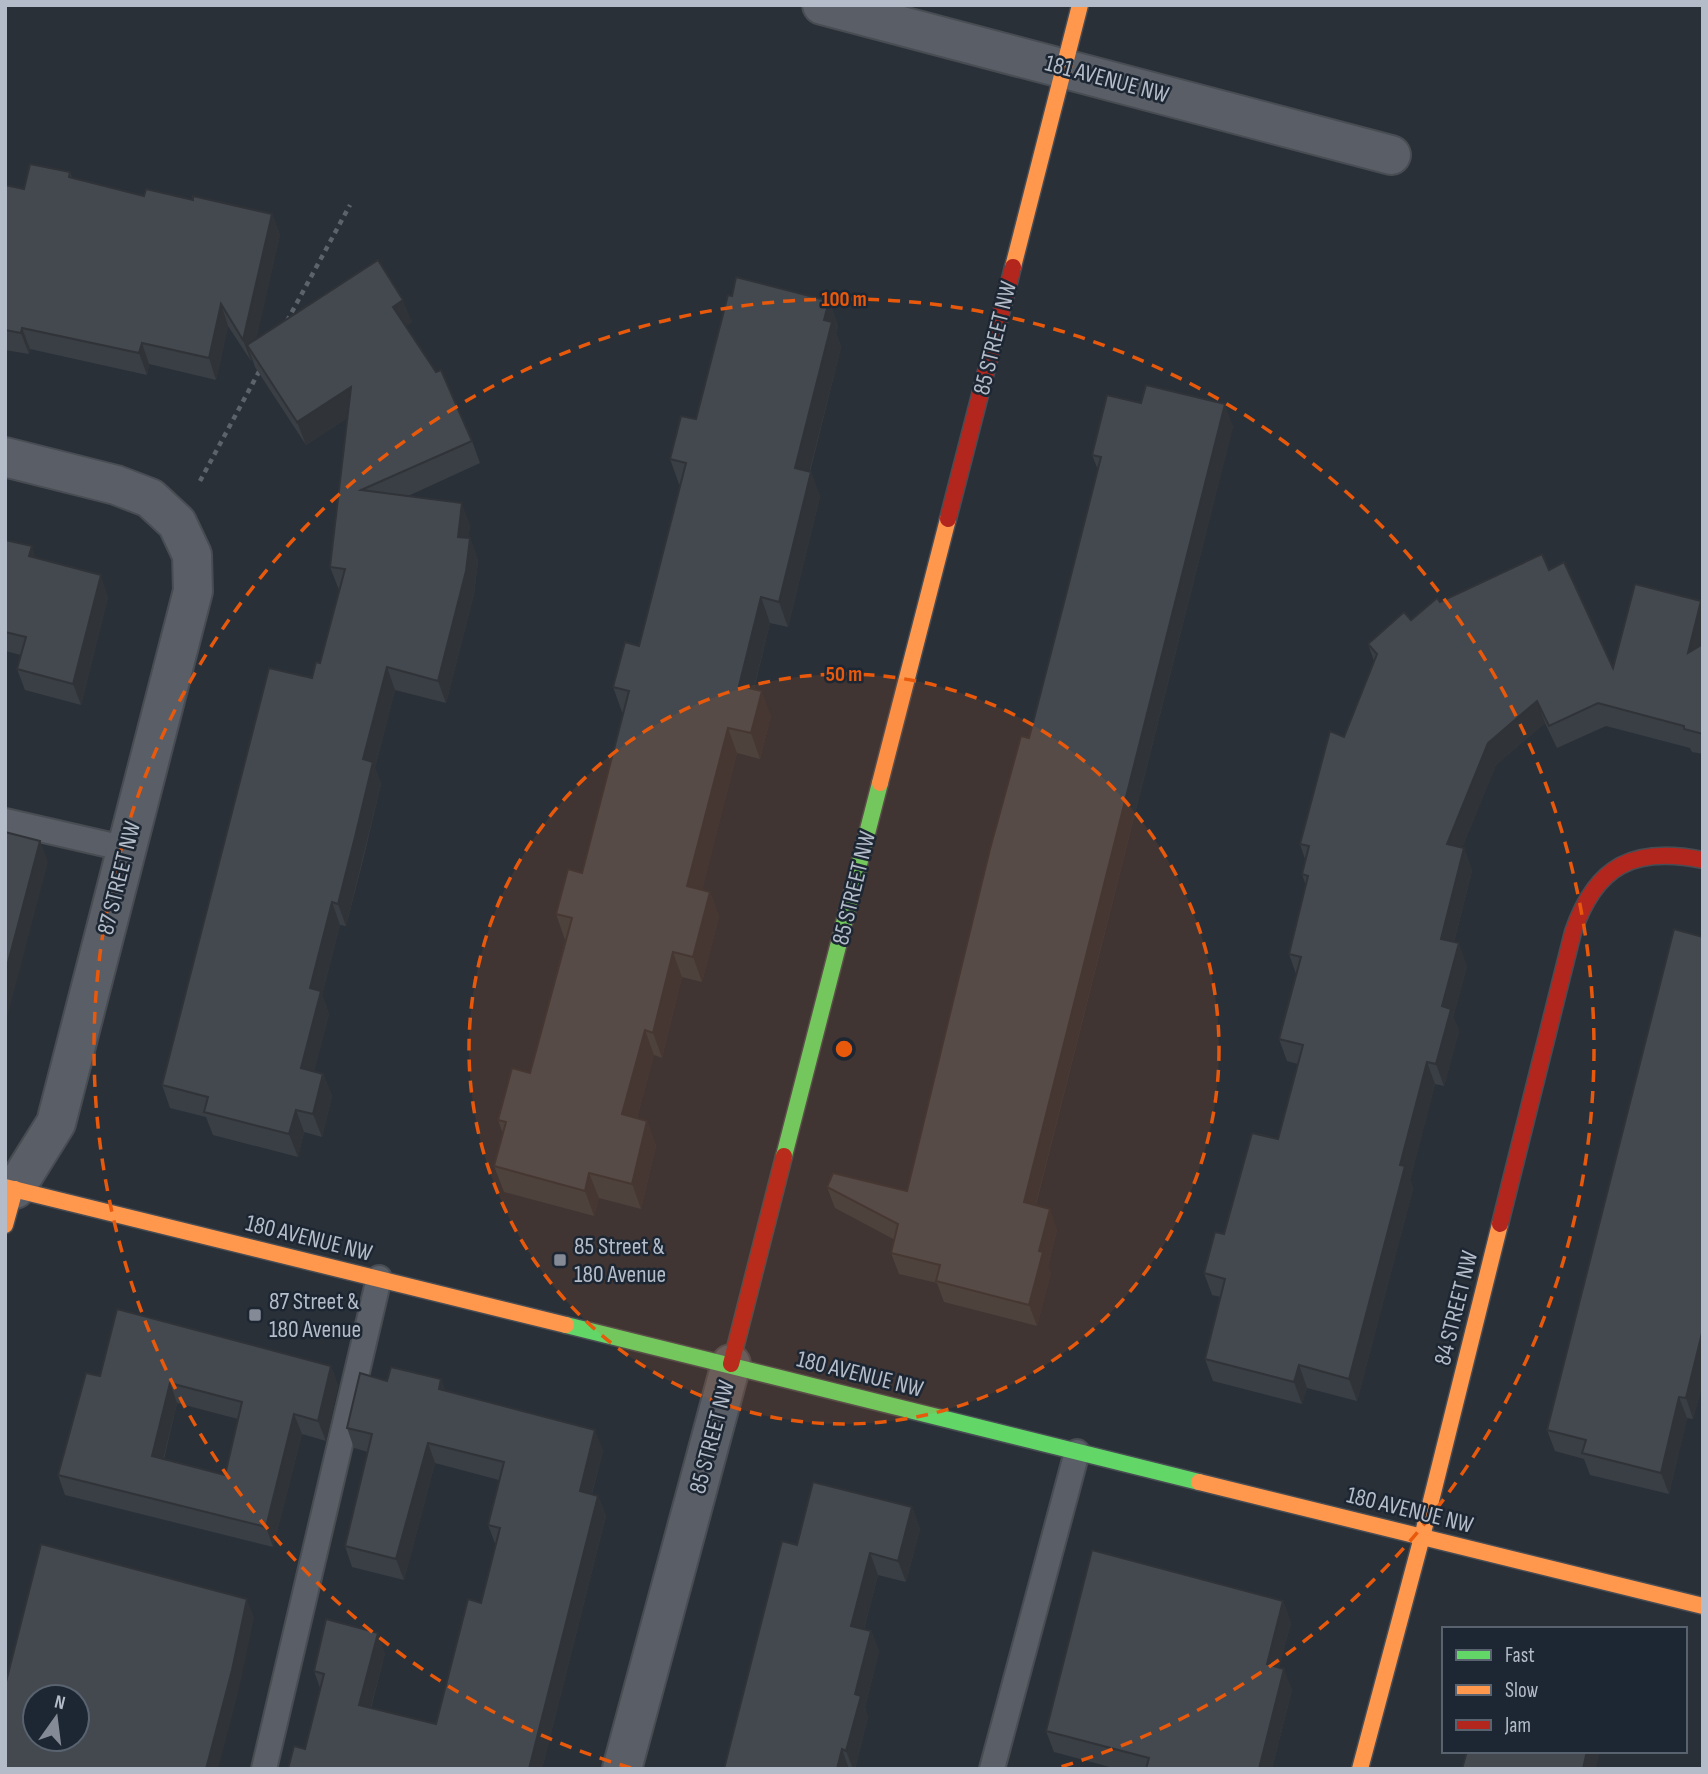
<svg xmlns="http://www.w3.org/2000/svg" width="1708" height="1774" font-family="'Sofia Sans Condensed',sans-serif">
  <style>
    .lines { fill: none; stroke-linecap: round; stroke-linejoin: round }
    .lane-casing { stroke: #484c53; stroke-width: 28 }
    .street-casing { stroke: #484c53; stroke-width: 42 }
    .fast-casing { stroke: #484c53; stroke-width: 19 }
    .slow-casing { stroke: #484c53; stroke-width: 19 }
    .jam-casing { stroke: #484c53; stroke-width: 19 }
    .path { stroke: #5d636a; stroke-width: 4.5; stroke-dasharray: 5 5; stroke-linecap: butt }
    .lane { stroke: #5a5e66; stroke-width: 24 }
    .street { stroke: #5a5e66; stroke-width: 38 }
    .fast { stroke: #63d668; stroke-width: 16 }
    .slow { stroke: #ff974d; stroke-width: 16 }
    .jam { stroke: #b3261e; stroke-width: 16 }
    .wall { fill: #3a3f45; fill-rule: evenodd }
    .shaded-wall { fill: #303338 }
    .building { fill: #444950; stroke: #303338; stroke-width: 2; fill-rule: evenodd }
    .ring { fill: none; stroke: #e8590c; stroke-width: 3.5; stroke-dasharray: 12 9 }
    .poi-dot { fill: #848b96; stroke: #1d2633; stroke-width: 2.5 }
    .labels { text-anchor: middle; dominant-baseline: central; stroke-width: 5; stroke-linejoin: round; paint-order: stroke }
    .street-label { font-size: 24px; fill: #b4bcc9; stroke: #1d2633 }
    .poi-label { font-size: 24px; fill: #b4bcc9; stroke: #1d2633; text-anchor: start }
    .centre { fill: #e8590c; stroke: #1d2633; stroke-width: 3.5 }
    .ring-label { font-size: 21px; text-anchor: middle; font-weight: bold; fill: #e8590c; stroke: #1d2633; stroke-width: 5; stroke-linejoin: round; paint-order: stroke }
  </style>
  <rect width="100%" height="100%" fill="#2a3038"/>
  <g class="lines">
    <defs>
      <g id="lane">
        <path d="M5 821 127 849"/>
        <path d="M264 1769 379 1278"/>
        <path d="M992 1769 1077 1452"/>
      </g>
      <g id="street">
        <path d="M822 5 1391 155"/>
        <path d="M5 457 116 485 150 498 177 523 192 555 193 591 56 1123 15 1189"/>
        <path d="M622 1769 731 1364"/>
      </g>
      <g id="fast">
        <path d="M784 1156 880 783"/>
        <path d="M566 1325 1199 1482"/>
      </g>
      <g id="slow">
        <path d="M1013 267 1080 5"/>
        <path d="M880 783 948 519"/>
        <path d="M5 1187 566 1325"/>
        <path d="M5 1225 15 1189"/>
        <path d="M1199 1482 1703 1606"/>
        <path d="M1360 1769 1422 1537 1500 1224"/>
      </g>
      <g id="jam">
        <path d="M948 519 1013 267"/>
        <path d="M1500 1224 1573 932C1596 865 1634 846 1703 860"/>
        <path d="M731 1364 784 1156"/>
      </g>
    </defs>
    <!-- lane casing -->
    <use href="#lane" class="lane-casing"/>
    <!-- street casing -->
    <use href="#street" class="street-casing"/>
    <!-- fast casing -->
    <use href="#fast" class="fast-casing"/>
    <!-- slow casing -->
    <use href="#slow" class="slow-casing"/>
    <!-- jam casing -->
    <use href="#jam" class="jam-casing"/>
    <!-- path -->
    <g class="path">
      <path d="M287 321 350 205"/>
      <path d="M200 481 261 368"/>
    </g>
    <!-- lane -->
    <use href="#lane" class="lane"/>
    <!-- street -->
    <use href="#street" class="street"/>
    <!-- fast -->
    <use href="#fast" class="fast"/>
    <!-- slow -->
    <use href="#slow" class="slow"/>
    <!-- jam -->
    <use href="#jam" class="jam"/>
  </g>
  <!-- wall -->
  <g class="wall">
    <path d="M70 172 72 178 144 196 193 200 272 214 280 235 256 339 412 322 406 326 472 441 480 463 408 496 470 525 468 538H470L478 561 474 594 446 703 395 690 375 768 381 784 363 860 346 926 340 925 322 995 329 1014 314 1071 323 1074 332 1096 322 1137 304 1132 298 1157 213 1135 206 1117 170 1108 162 1085 312 678 320 663 339 590 330 567 347 418 306 445 255 367 252 358 251 361 228 326 216 380 149 364 147 375 30 349 29 354 5 350V185L24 189Z"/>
    <path d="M732 296 829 301 838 326 836 333 841 347 810 472H811L820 497 788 627 770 623 754 689 771 716 760 759 737 753 702 890 710 892 719 917 702 982 682 977 662 1058 654 1055 637 1118 647 1121 656 1146 641 1209 599 1198 594 1216 504 1192 494 1166 503 1134 498 1120 530 1073 565 940 556 914 582 873 623 712H622L613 687 639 646 681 485 679 484 670 459 696 419Z"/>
    <path d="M1233 426 1036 1205 1057 1230 1048 1266 1051 1273 1037 1326 944 1302 937 1283 899 1274 891 1253 895 1240 835 1208 827 1187 907 1191 1029 738 1068 587 1098 470 1092 455Z"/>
    <path d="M5 540 36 558 108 597 81 705 25 690 17 669 21 655 5 651Z"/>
    <path d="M1549 570 1613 668 1703 604V754L1692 752 1690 748 1606 726 1557 748 1545 723 1496 765 1462 848H1464L1472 871 1454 942 1467 966 1453 1017 1459 1031 1444 1086 1435 1084 1410 1180 1413 1189 1357 1401 1307 1388 1302 1404 1213 1381 1205 1359 1221 1297 1212 1295 1204 1273 1224 1234 1278 1139 1298 1064 1287 1061 1279 1039 1296 974 1289 954 1306 886 1302 874 1305 859 1300 844 1374 661 1368 644 1411 620 1440 602Z"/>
    <path d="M1703 937V1382L1693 1419 1687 1418 1669 1494 1590 1475 1584 1459 1555 1451 1547 1430Z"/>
    <path d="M331 1366 338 1386 326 1441 302 1434 273 1547 65 1495 58 1475 100 1376ZM177 1403 238 1419 225 1475 164 1459Z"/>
    <path d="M441 1379 445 1391 603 1450 592 1494 598 1496 606 1516 542 1769H288L305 1749 320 1688 314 1671 385 1653 371 1708 436 1724 481 1603 496 1546 488 1525 499 1480 435 1463 404 1580 352 1567 345 1546 368 1452 354 1448 347 1428 387 1381Z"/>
    <path d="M912 1507 920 1529 906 1582 878 1575 864 1629 871 1631 879 1652 865 1707 868 1717 855 1769H724L797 1545Z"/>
    <path d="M1283 1601 1291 1623 1279 1668 1292 1690 1272 1769H1117L1054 1752 1046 1731Z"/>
  </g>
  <!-- shaded-wall -->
  <g class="shaded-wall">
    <path d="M272 214 280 235 253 354 247 345 252 358 251 361 243 340Z"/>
    <path d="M403 300 412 322 402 329 393 307Z"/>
    <path d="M829 301 838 326 836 333 841 347 804 493 795 468 824 320Z"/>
    <path d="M221 304 228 326 216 380 209 358Z"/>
    <path d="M22 328 30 349 29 354 21 333Z"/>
    <path d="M142 343 149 364 147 375 139 353Z"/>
    <path d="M351 387 359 410 306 445 297 422Z"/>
    <path d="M1225 404 1233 426 1031 1223 1024 1202Z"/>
    <path d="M811 472 820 497 788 627 779 602Z"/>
    <path d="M462 503 470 525 466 560 458 537Z"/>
    <path d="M470 538 478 561 474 594 446 703 438 681Z"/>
    <path d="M32 546 39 568 29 556Z"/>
    <path d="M101 575 108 597 81 705 73 684Z"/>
    <path d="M761 597 770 623 748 711 739 686Z"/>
    <path d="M1701 601 1703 604V649L1688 653Z"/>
    <path d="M387 667 395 690 375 768 381 784 346 926 338 904 363 759Z"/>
    <path d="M762 691 771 716 760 759 751 733Z"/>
    <path d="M1537 701 1545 723 1496 765 1455 866 1447 844 1488 743Z"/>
    <path d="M728 728 737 753 697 911 687 886Z"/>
    <path d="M40 841 48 862 5 1025V974Z"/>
    <path d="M1464 848 1472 871 1449 961 1441 939Z"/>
    <path d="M710 892 719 917 702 982 693 957Z"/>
    <path d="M332 902 340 925 322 995 329 1014 309 1091 301 1068 310 988Z"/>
    <path d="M1459 943 1467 966 1453 1017 1459 1031 1444 1086 1436 1064 1442 1006Z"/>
    <path d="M673 952 682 977 662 1058 653 1033Z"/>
    <path d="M645 1030 654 1055 631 1140 622 1114Z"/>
    <path d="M1427 1062 1435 1084 1410 1180 1413 1189 1357 1401 1349 1379 1400 1165Z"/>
    <path d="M323 1074 332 1096 322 1137 313 1114Z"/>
    <path d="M296 1110 304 1132 298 1157 289 1134Z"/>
    <path d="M647 1121 656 1146 641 1209 632 1184Z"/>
    <path d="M589 1173 599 1198 594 1216 585 1191Z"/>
    <path d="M1050 1209 1057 1230 1048 1266 1051 1273 1037 1326 1029 1305 1039 1251Z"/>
    <path d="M1703 1329V1382L1693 1419 1686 1398Z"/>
    <path d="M1299 1365 1307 1388 1302 1404 1294 1382Z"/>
    <path d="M331 1366 338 1386 326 1441 318 1421Z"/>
    <path d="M441 1379 449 1400 439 1389Z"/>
    <path d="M170 1383 177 1403 159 1476 152 1456Z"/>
    <path d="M1679 1397 1687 1418 1669 1494 1661 1473Z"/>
    <path d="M294 1414 302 1434 273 1547 266 1527Z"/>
    <path d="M595 1430 603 1450 587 1512 580 1491Z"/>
    <path d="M428 1443 435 1463 404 1580 396 1559Z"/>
    <path d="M598 1496 606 1516 542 1769H529Z"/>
    <path d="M912 1507 920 1529 906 1582 898 1561Z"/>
    <path d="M870 1553 878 1575 859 1647 851 1626Z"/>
    <path d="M247 1599 254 1618 239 1689 218 1769H206Z"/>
    <path d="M1283 1601 1291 1623 1275 1686 1267 1664Z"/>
    <path d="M871 1631 879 1652 865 1707 868 1717 855 1769H853L846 1751 855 1694Z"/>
    <path d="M378 1633 385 1653 366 1725 359 1705Z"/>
    <path d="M1284 1669 1292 1690 1272 1769H1259Z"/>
    <path d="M842 1749 849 1769H837Z"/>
    <path d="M1587 1751H1600L1596 1769H1583Z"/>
  </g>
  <!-- building -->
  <g class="building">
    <path d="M30 164 70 172 69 177 144 196 146 189 193 200V196L272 214 243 340 221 304 209 358 142 343 139 353 22 328 21 333 5 330V185L24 189Z"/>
    <path d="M378 260 403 300 393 307 436 372 441 370 472 441 361 490 462 503 458 537 470 538 466 571 438 681 387 667 363 759 373 762 355 837 338 904 332 902 310 988 321 991 301 1068 323 1074 313 1114 296 1110 289 1134 204 1112 208 1097 162 1085 269 668 312 678 316 662 320 663 345 569 330 567 351 387 297 422 247 345Z"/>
    <path d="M736 277 829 301 824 320 832 322 795 468 811 472 779 602 761 597 739 686 762 691 751 733 728 728 687 886 710 892 693 957 673 952 653 1033 645 1030 622 1114 647 1121 632 1184 589 1173 585 1191 494 1166 506 1122 498 1120 512 1068 530 1073 572 918 556 914 568 869 582 873 629 691 613 687 625 642 639 646 686 463 670 459 681 416 696 419 728 295 732 296Z"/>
    <path d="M1146 385 1225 404 1024 1202 1050 1209 1039 1251 1043 1252 1029 1305 936 1281 940 1265 891 1253 898 1224 827 1187 833 1173 907 1191 990 849 1021 736 1029 738 1068 587 1101 457 1092 455 1107 395 1141 403Z"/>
    <path d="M5 540 32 546 29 556 101 575 73 684 17 669 26 637 5 632Z"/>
    <path d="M1542 554 1549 570 1564 562 1613 668 1635 584 1701 601 1688 653 1703 644V734L1684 729V726L1598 703 1549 726 1537 701 1488 743 1447 844 1464 848 1441 939 1459 943 1442 1006 1451 1009 1436 1064 1427 1062 1400 1165 1405 1166 1349 1379 1299 1365 1294 1382 1205 1359 1225 1279 1204 1273 1215 1232 1224 1234 1252 1133 1278 1139 1303 1045 1279 1039 1301 957 1289 954 1308 876 1302 874 1309 846 1300 844 1330 731 1344 737 1377 654 1368 644 1404 612 1411 620 1437 598 1440 602Z"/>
    <path d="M5 832 40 841 5 974Z"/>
    <path d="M1674 929 1703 937V1329L1686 1398 1679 1397 1661 1473 1582 1453 1586 1440 1547 1430Z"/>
    <path d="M117 1309 331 1366 318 1421 294 1414 266 1527 58 1475 86 1373 100 1376ZM170 1383 242 1402 225 1475 152 1456Z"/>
    <path d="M391 1367 441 1379 439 1389 595 1430 580 1491 598 1496 529 1769H288L294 1746 305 1749 324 1674 314 1671 326 1619 378 1633 359 1705 436 1724 468 1599 481 1603 500 1528 488 1525 504 1462 428 1443 396 1559 345 1546 372 1434 347 1428 360 1373 387 1381Z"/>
    <path d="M813 1482 912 1507 898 1561 870 1553 851 1626 871 1631 855 1694 861 1696 846 1751 842 1749 837 1769H724L782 1541 797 1545Z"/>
    <path d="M41 1544 247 1599 232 1670 206 1769H5V1686ZM35 1697H77V1739H35Z"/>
    <path d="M1092 1550 1283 1601 1267 1664 1284 1669 1259 1769H1146L1149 1758 1046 1731Z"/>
    <path d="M1467 1751H1587L1583 1769H1462Z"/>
  </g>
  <!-- distance rings -->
  <circle cx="844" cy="1049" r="375" fill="#e8590c" fill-opacity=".12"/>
  <g class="ring">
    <circle cx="844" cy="1049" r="375"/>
    <path d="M631 1768A750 750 0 1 1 1057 1768"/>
  </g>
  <!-- markers -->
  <g class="poi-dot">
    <rect x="553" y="1253" width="14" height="14" rx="3.5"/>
    <rect x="248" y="1308" width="14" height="14" rx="3.5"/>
  </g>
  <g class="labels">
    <!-- street labels -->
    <g class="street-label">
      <text transform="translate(1107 79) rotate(15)">181 AVENUE NW</text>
      <text transform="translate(995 338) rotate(-76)">85 STREET NW</text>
      <text transform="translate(119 878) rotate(-76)">87 STREET NW</text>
      <text transform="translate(854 888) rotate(-76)">85 STREET NW</text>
      <text transform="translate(309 1238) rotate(14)">180 AVENUE NW</text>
      <text transform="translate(1456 1308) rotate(-76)">84 STREET NW</text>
      <text transform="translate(860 1374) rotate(14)">180 AVENUE NW</text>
      <text transform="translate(712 1437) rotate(-75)">85 STREET NW</text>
      <text transform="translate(1410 1510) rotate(14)">180 AVENUE NW</text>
    </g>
    <!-- poi labels -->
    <g class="poi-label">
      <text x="574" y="1246">85 Street &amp;<tspan x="574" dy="28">180 Avenue</tspan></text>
      <text x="269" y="1301">87 Street &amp;<tspan x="269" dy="28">180 Avenue</tspan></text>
    </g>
  </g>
  <circle cx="844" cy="1049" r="10" class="centre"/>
  <g class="ring-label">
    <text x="844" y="306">100 m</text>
    <text x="844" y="681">50 m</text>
  </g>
  <!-- border -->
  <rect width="1708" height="1774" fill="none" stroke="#b4bcc9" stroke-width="14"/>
  <!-- legend -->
  <rect x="1442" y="1627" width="245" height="126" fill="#1d2633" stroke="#59626f" stroke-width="2"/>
  <rect x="1456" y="1650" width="35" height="10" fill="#63d668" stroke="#59626f" stroke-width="2"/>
  <text x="1505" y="1662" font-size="21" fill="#b4bcc9">Fast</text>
  <rect x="1456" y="1685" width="35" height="10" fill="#ff974d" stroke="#59626f" stroke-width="2"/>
  <text x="1505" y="1697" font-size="21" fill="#b4bcc9">Slow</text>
  <rect x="1456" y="1720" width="35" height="10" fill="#b3261e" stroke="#59626f" stroke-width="2"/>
  <text x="1505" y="1732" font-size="21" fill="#b4bcc9">Jam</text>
  <!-- north arrow -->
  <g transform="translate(56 1718) rotate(14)"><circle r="33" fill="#1d2633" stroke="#59626f" stroke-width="2"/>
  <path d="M0-5L12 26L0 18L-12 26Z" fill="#848b96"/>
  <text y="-10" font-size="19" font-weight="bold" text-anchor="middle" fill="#b4bcc9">N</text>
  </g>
</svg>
